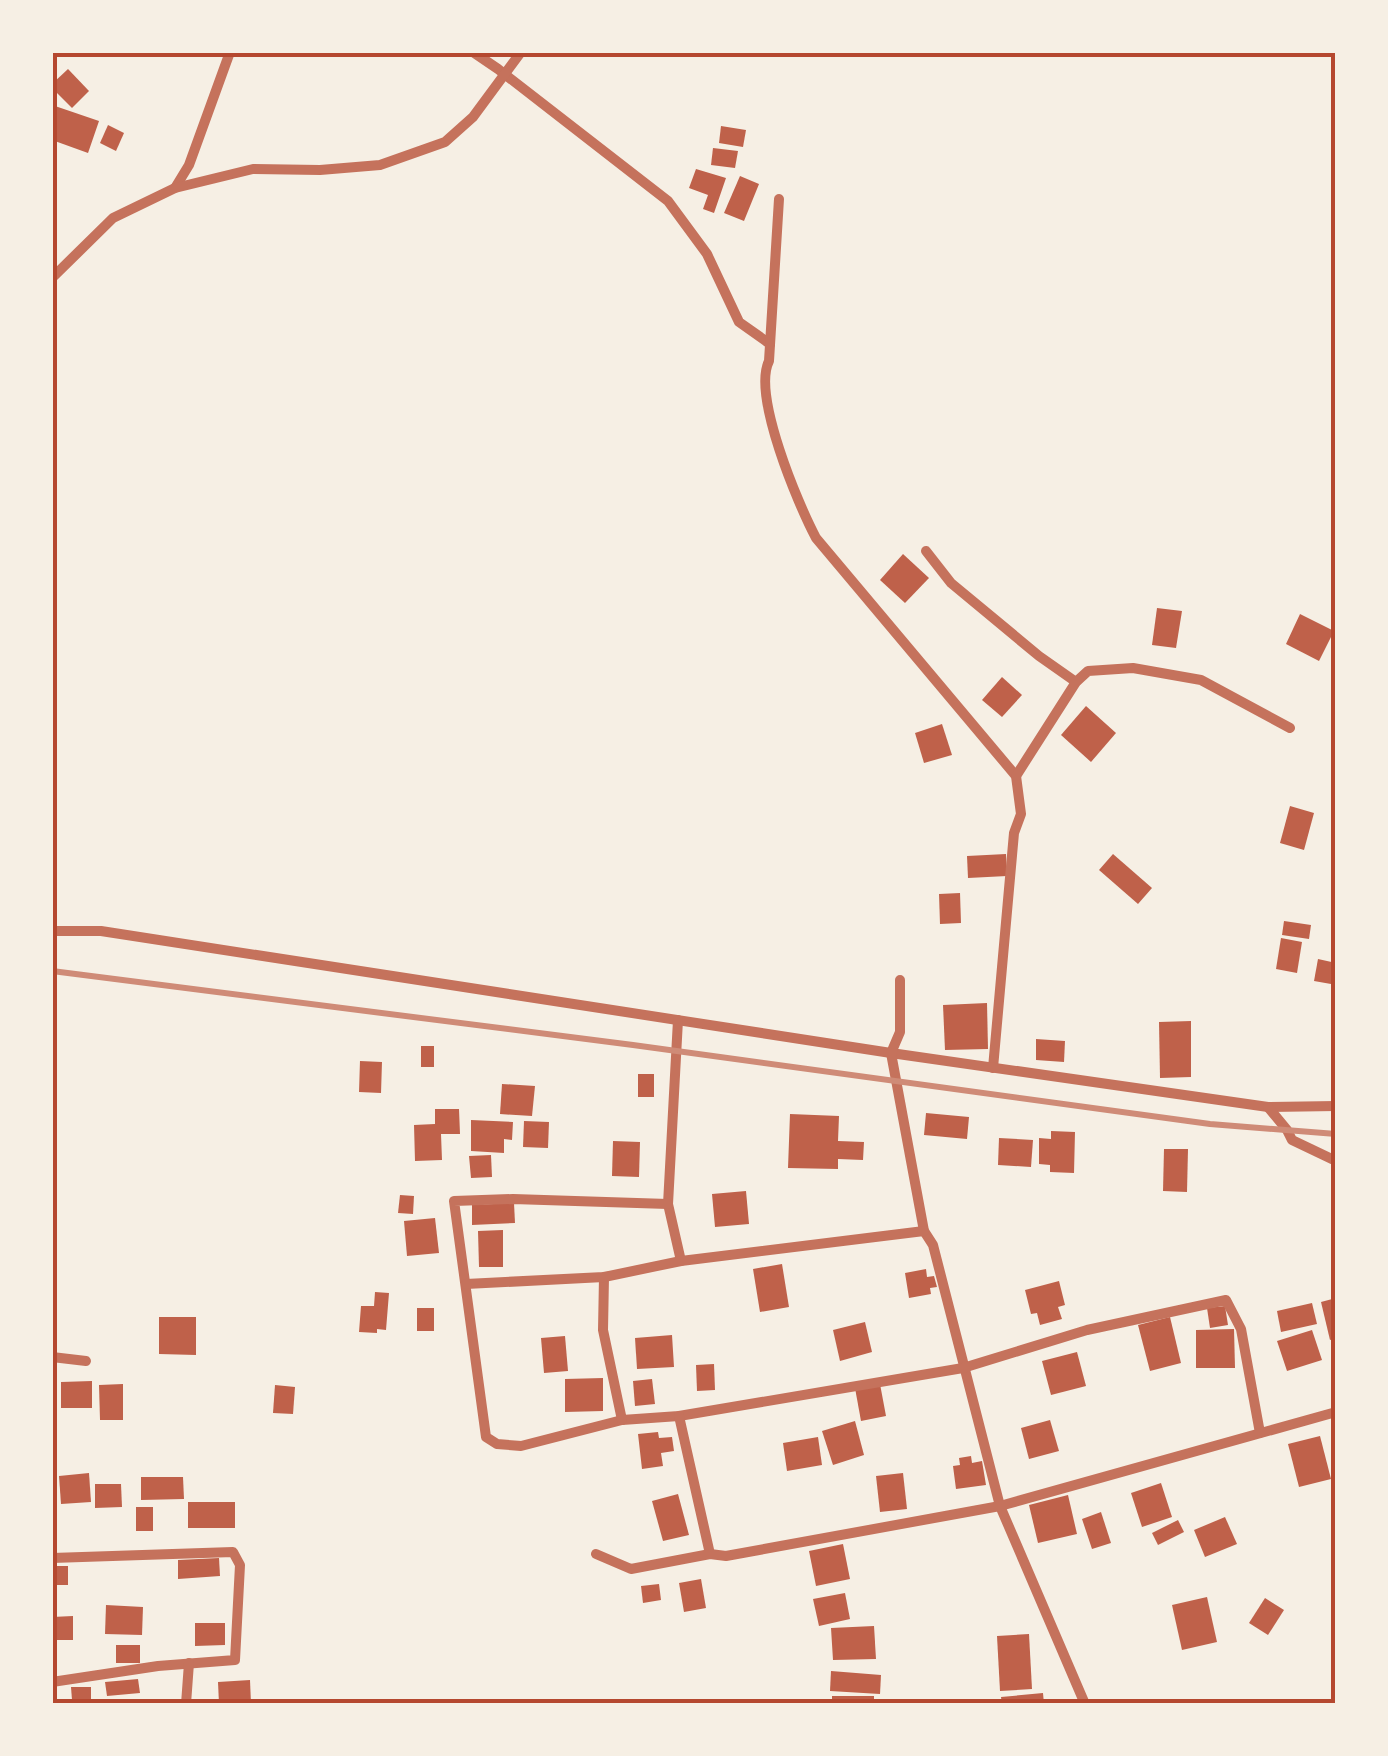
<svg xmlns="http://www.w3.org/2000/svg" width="1388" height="1756" font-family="Poppins,sans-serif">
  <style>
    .building { fill: #bf614a }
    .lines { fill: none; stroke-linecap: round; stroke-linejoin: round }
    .minor { stroke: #c5725c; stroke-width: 10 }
    .rail { stroke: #cf8b77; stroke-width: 6 }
    .neatline { fill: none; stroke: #b5482f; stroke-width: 4 }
  </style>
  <rect width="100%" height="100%" fill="#f6efe4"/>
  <!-- building -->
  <g class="building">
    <path d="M68 69 89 91 72 108 52 88V84Z"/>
    <path d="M55 106 99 121 88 153 52 140V112Z"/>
    <path d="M108 125 124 133 116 151 100 143Z"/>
    <path d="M721 126 746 130 743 147 719 143Z"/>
    <path d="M713 148 738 151 735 168 711 165Z"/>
    <path d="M696 169 726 178 714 213 703 209 708 195 689 188Z"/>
    <path d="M740 176 759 184 744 221 724 213Z"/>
    <path d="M903 554 929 578 905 603 880 580Z"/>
    <path d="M1157 608 1182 611 1176 648 1152 645Z"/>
    <path d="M1300 614 1334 631 1319 661 1286 644Z"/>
    <path d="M1002 677 1022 695 1002 717 982 700Z"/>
    <path d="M1086 706 1116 733 1091 762 1061 735Z"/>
    <path d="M942 724 952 755 924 763 915 733Z"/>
    <path d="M1290 806 1314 813 1304 850 1280 843Z"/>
    <path d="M1006 854 1007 876 968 878 967 856Z"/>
    <path d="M1113 854 1152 888 1138 904 1099 870Z"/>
    <path d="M960 893 961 923 940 924 939 894Z"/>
    <path d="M1284 921 1311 925 1309 939 1282 935Z"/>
    <path d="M1281 938 1302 942 1297 973 1276 969Z"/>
    <path d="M1318 959 1336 963 1331 984 1314 981Z"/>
    <path d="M987 1003 988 1049 945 1050 943 1005Z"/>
    <path d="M1191 1021V1077L1160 1078 1159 1022Z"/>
    <path d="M1036 1039 1065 1041 1064 1062 1036 1060Z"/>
    <rect x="421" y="1046" width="13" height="21"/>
    <path d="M360 1061 382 1062 381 1093 359 1092Z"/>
    <rect x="638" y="1074" width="16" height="23"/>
    <path d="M502 1084 535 1086 532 1116 500 1114Z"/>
    <path d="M435 1109H459L460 1134H441L442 1160 415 1161 414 1125 435 1124Z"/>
    <path d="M926 1113 969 1117 967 1139 924 1135Z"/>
    <path d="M790 1114 839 1116 838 1141 864 1142 863 1160 838 1159V1169L788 1168Z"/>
    <path d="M471 1120 513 1122 512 1140 504 1139V1153L471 1151Z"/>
    <path d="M524 1121 549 1122 548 1148 523 1147Z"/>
    <path d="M1051 1131 1075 1132 1074 1173 1050 1172V1165L1039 1164V1138L1051 1139Z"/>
    <path d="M999 1138 1033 1140 1031 1167 998 1165Z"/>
    <path d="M613 1141 640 1142 639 1177 612 1176Z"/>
    <path d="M1164 1149H1188L1187 1192 1163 1191Z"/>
    <path d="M491 1155 492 1177 471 1178 469 1156Z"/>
    <path d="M746 1191 749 1224 715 1227 712 1194Z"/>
    <path d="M400 1195 414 1196 413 1214 398 1213Z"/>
    <path d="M514 1203 515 1223 472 1225V1205Z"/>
    <path d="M435 1218 439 1253 407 1256 404 1221Z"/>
    <path d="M503 1230V1267H479L478 1231Z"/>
    <path d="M782 1264 789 1307 760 1312 753 1269Z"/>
    <path d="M926 1269 927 1277 934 1276 937 1287 930 1288 931 1294 909 1298 905 1273Z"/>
    <path d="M1059 1281 1065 1305 1058 1307 1062 1319 1040 1325 1037 1313 1031 1314 1025 1290Z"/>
    <path d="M375 1292 389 1293 386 1330 377 1329V1333L359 1332 361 1306H374Z"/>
    <path d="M1336 1298V1338L1330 1340 1321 1302Z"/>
    <path d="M1312 1303 1317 1324 1281 1332 1277 1311Z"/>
    <path d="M1225 1306 1228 1325 1210 1328 1207 1308Z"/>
    <rect x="417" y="1308" width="17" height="23"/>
    <path d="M159 1317H196V1355L159 1354Z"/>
    <path d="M1170 1317 1181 1363 1150 1371 1138 1325Z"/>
    <path d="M865 1322 872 1352 840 1361 833 1330Z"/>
    <path d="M1234 1329 1235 1368H1196V1330Z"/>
    <path d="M1312 1330 1322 1360 1287 1371 1277 1341Z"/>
    <path d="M672 1335 674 1367 637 1369 635 1338Z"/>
    <path d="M565 1336 568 1371 544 1373 541 1338Z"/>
    <path d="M1077 1352 1086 1386 1051 1395 1042 1361Z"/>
    <path d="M714 1364 715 1390 697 1391 696 1365Z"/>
    <path d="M603 1378V1411L565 1412V1379Z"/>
    <path d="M652 1379 655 1404 635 1406 633 1381Z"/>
    <path d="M92 1381V1408H61V1382Z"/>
    <path d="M123 1384V1420H100L99 1385Z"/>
    <path d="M880 1384 886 1416 861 1421 855 1388Z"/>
    <path d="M275 1385 295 1387 293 1414 273 1413Z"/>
    <path d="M1050 1420 1059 1451 1029 1459 1021 1428Z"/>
    <path d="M855 1421 864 1455 833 1465 822 1431Z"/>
    <path d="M658 1432 659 1438 672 1437 674 1451 661 1453 663 1466 642 1469 638 1434Z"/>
    <path d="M1320 1436 1331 1479 1299 1487 1288 1444Z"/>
    <path d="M818 1437 822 1465 787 1471 783 1443Z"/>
    <path d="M971 1456 972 1463 982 1461 986 1485 956 1489 953 1466 960 1465 959 1458Z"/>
    <path d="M89 1473 91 1502 61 1504 59 1476Z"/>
    <path d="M903 1473 907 1509 880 1512 876 1476Z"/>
    <path d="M141 1477H183L184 1499 141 1500Z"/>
    <path d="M1161 1483 1172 1517 1142 1527 1131 1493Z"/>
    <path d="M95 1484H121L122 1507 95 1508Z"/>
    <path d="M678 1494 689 1535 663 1541 652 1501Z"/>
    <path d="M1068 1495 1077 1534 1038 1543 1029 1505Z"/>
    <rect x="188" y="1502" width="47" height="26"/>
    <rect x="136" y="1507" width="17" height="24"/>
    <path d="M1101 1512 1111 1543 1092 1549 1082 1519Z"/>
    <path d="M1225 1517 1237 1544 1205 1557 1194 1530Z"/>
    <path d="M1178 1520 1184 1532 1158 1545 1152 1533Z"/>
    <path d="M843 1544 850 1579 816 1586 809 1551Z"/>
    <path d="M219 1558 220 1576 178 1579V1560Z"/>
    <rect x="52" y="1566" width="16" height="19"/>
    <path d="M701 1579 706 1608 684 1612 679 1583Z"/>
    <path d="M659 1584 661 1600 643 1603 641 1586Z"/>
    <path d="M845 1593 850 1619 819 1626 813 1599Z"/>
    <path d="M1207 1597 1217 1642 1182 1650 1172 1605Z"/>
    <path d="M1265 1598 1284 1610 1268 1635 1249 1623Z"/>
    <path d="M106 1605 143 1607 142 1635 105 1634Z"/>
    <path d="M73 1616V1640H52V1617Z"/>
    <path d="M195 1623H225V1645L195 1646Z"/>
    <path d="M874 1626 876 1659 833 1660 831 1628Z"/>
    <path d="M1029 1634 1032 1689 1000 1691 997 1636Z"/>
    <rect x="116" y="1645" width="24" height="18"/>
    <path d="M831 1671 881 1675 880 1694 830 1691Z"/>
    <path d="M138 1679 140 1693 107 1696 105 1682Z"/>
    <path d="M250 1680 251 1704H219L218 1682Z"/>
    <path d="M71 1687H91V1700H72Z"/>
    <path d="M1043 1693 1044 1704H1002L1001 1697Z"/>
    <rect x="832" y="1696" width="42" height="8"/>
  </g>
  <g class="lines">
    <!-- minor -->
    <g class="minor">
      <path d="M473 52 498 69 668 201 707 254 739 322 770 344"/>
      <path d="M175 188 189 165 230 52"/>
      <path d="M779 199 769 361C752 395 798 504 816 538L1016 776 1021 814 1014 833 993 1068"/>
      <path d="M52 278 113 218 175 188 253 169 320 170 380 165 445 142 473 117 521 52"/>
      <path d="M926 551 951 583 1039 656 1076 682"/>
      <path d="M1016 776 1076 682 1088 671 1133 668 1201 680 1290 728"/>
      <path d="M52 931H101L891 1053 1268 1107 1336 1106"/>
      <path d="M900 980V1032L891 1053 924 1231 933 1245 1000 1506 1085 1704"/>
      <path d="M678 1020 668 1204 681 1261"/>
      <path d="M1268 1107 1287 1130 1292 1140 1336 1161"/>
      <path d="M668 1204 513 1199 454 1201 486 1437 497 1444 521 1446 622 1420 679 1416 963 1368 1087 1330 1226 1300 1241 1329 1260 1433"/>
      <path d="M604 1277 603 1330 622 1420"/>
      <path d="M466 1284 604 1277 681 1261 924 1231"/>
      <path d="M52 1357 86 1361"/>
      <path d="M679 1416 710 1554"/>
      <path d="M596 1554 631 1569 710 1554 726 1556 1000 1506 1336 1412"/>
      <path d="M52 1558 233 1552 240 1565 235 1660 158 1666 52 1682"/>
      <path d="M186 1704 189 1663"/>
    </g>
    <!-- rail -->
    <path class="rail" d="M52 971 633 1045 1210 1124 1336 1134"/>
  </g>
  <!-- border -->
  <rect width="1388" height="1756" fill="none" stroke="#f6efe4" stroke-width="110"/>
  <rect x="55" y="55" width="1278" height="1646" class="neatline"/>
</svg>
